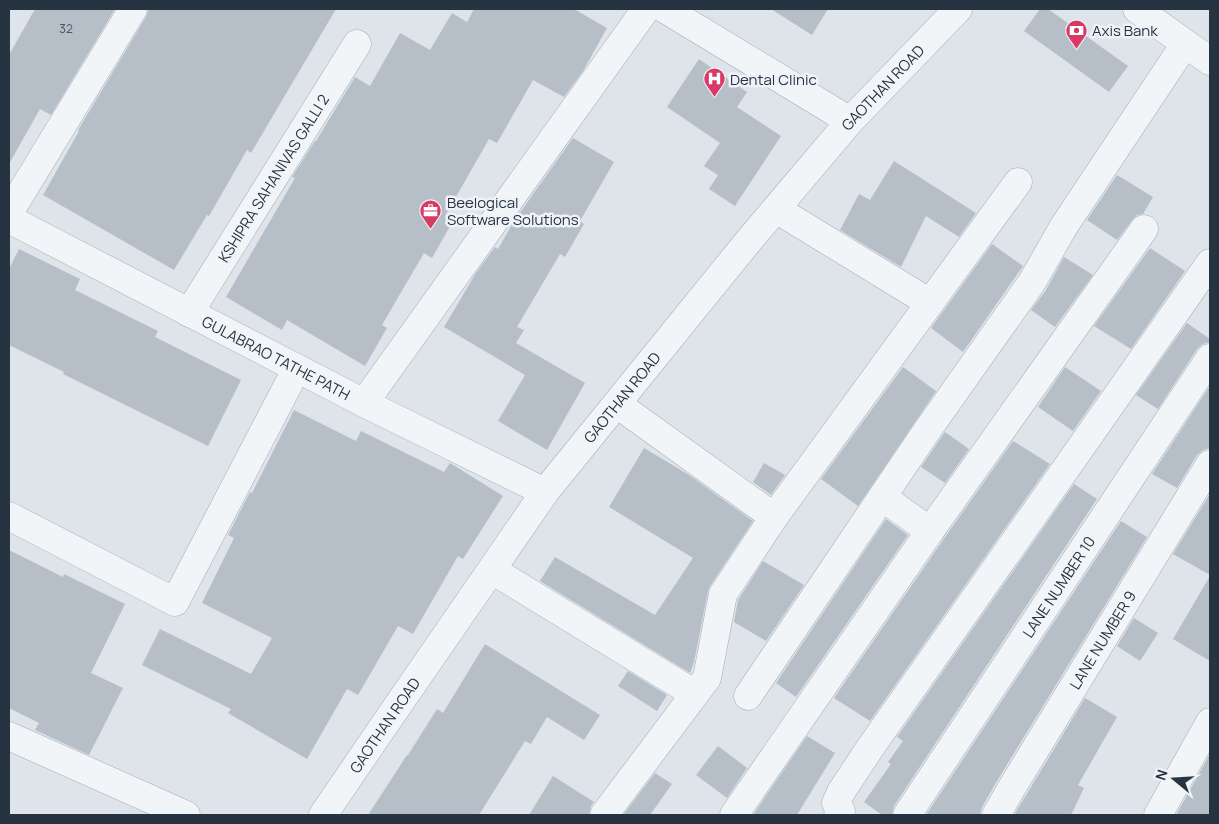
<svg xmlns="http://www.w3.org/2000/svg" width="1219" height="824" font-family="Manrope,sans-serif">
  <style>
    .building { fill: #b6bec7 }
    .lines { fill: none; stroke-linecap: round; stroke-linejoin: round }
    .minor-casing { stroke: #a4acb4; stroke-width: 29 }
    .minor { stroke: #f2f5f7; stroke-width: 28 }
    .labels { text-anchor: middle; dominant-baseline: central; stroke-width: 5; stroke-linejoin: round; paint-order: stroke }
    .number-label { font-size: 12px; fill: #4a5663 }
    .poi-label { font-size: 15px; fill: #263442; stroke: #eff3f7; text-anchor: start }
    .street-label { font-size: 15px; fill: #263442; stroke: #eff3f7 }
  </style>
  <rect width="100%" height="100%" fill="#dfe4ea"/>
  <!-- building -->
  <g class="building">
    <path d="M35 9H115L51 115 40 109 9 164V55Z"/>
    <path d="M149 9H336L251 153 247 150 209 216 207 215 174 270 43 195 79 131 78 130 146 17Z"/>
    <path d="M474 9H574L607 28 583 71 564 97 533 80 497 143 489 139 445 216 453 221 432 258 424 253 382 325 387 328 365 366 287 320 282 330 226 297 295 178 292 177 315 141H316L355 77 370 86 400 33 430 50 452 13 467 22Z"/>
    <path d="M771 9H828L812 35Z"/>
    <path d="M1040 9H1048L1128 66 1109 92 1024 31Z"/>
    <path d="M699 59 747 92 737 107 781 136 735 206 709 189 718 175 704 166 720 143 667 107Z"/>
    <path d="M573 138 614 162 580 221 584 224 565 257 560 254 517 327 524 330 516 343 585 383 547 450 498 421 525 375 444 327 476 273 495 247 498 249 514 221Z"/>
    <path d="M894 161 976 213 959 237 926 216 901 267 840 230 859 194 870 200Z"/>
    <path d="M1117 175 1153 197 1143 214 1137 215 1132 220 1117 240 1087 220Z"/>
    <path d="M992 244 1023 266 963 352 931 328Z"/>
    <path d="M1150 248 1185 271 1131 349 1094 326Z"/>
    <path d="M19 249 80 279 75 290 158 331 155 337 241 380 208 446 63 374 64 372 9 345V269Z"/>
    <path d="M1064 257 1093 275 1055 327 1031 310 1046 290Z"/>
    <path d="M1187 323 1210 339V342L1203 344 1197 349 1158 409 1136 395Z"/>
    <path d="M903 367 936 391 858 506 821 479Z"/>
    <path d="M1065 367 1101 391 1073 431 1038 407Z"/>
    <path d="M1210 386V448L1203 450 1197 455 1177 488 1152 474Z"/>
    <path d="M294 410 356 441 361 431 444 472 450 463 503 496 463 559 458 556 413 634 398 626 358 695 347 689 307 759 228 713 231 709 142 665 160 629 251 674 272 638 202 603 234 538 228 535 250 492 252 493Z"/>
    <path d="M945 432 969 449 945 483 921 467Z"/>
    <path d="M1013 441 1050 464 870 721 834 698 943 540Z"/>
    <path d="M644 448 689 475 753 521 710 586 708 591 694 662 690 673 540 581 555 557 655 615 693 558 609 507Z"/>
    <path d="M764 463 785 475 771 495 753 482Z"/>
    <path d="M1074 484 1097 499 894 806 892 815H882L864 802 891 764 888 762 903 741 897 737Z"/>
    <path d="M1210 494V575L1173 554Z"/>
    <path d="M886 519 908 535 796 697 776 683Z"/>
    <path d="M1121 521 1147 537 1000 776 982 807 980 815H926Z"/>
    <path d="M9 550 63 577 64 574 125 604 91 673 123 688 89 755 35 730 39 723 9 708Z"/>
    <path d="M763 561 804 585 766 641 734 622 738 600Z"/>
    <path d="M1210 576V661L1173 639Z"/>
    <path d="M1134 618 1158 633 1140 661 1117 646Z"/>
    <path d="M485 644 600 715 584 740 547 717 531 744 525 741 479 815H368L407 755H408L437 709 443 713Z"/>
    <path d="M628 671 667 695 657 711 618 686Z"/>
    <path d="M1085 698 1117 717 1078 785 1084 788 1071 815H1014Z"/>
    <path d="M807 736 835 753 797 815H753Z"/>
    <path d="M718 746 747 768 727 798 696 775Z"/>
    <path d="M1210 754V815H1176Z"/>
    <path d="M655 773 672 784 650 815H623Z"/>
    <path d="M553 776 594 802 591 806 589 815H529Z"/>
  </g>
  <g class="lines">
    <defs>
      <g id="minor">
        <path d="M665 9 850 121"/>
        <path d="M1137 9 1210 61"/>
        <path d="M776 209 930 303"/>
        <path d="M9 213 133 9"/>
        <path id="s1" d="M9 219 364 403 545 492"/>
        <path id="s2" d="M189 313 357 44"/>
        <path d="M364 403 646 9"/>
        <path d="M617 404 774 517"/>
        <path d="M9 516 175 602 297 368"/>
        <path d="M930 531 1144 229"/>
        <path d="M492 570 695 694"/>
        <path d="M748 696 926 432 1032 282 1064 226 1185 44"/>
        <path d="M9 736 186 815"/>
        <path id="s3" d="M323 815 385 724 545 492 746 244 850 121 958 9"/>
        <path d="M604 815 707 678 723 594 774 517 1018 182"/>
        <path d="M734 815 930 531 882 497"/>
        <path d="M838 815 841 811 836 803 841 792 868 751 1210 263"/>
        <path id="s4" d="M907 815 1210 358"/>
        <path id="s5" d="M996 815 1014 784 1210 464"/>
        <path d="M1158 815 1210 722"/>
      </g>
    </defs>
    <!-- minor casing -->
    <use href="#minor" class="minor-casing"/>
    <!-- minor -->
    <use href="#minor" class="minor"/>
  </g>
  <!-- icons -->
  <defs>
    <symbol id="bank-pin" viewBox="-11 -11 22 30"><path d="M0 17L-7.5 6A9.5 9.5 0 1 1 7.5 6Z" fill="#d93964" stroke="#eff3f7"/><path d="M-6-4H6V4H-6ZM0-2.3a2.3 2.3 0 1 0 0 4.6a2.3 2.3 0 1 0 0-4.6Z" fill="#fff"/></symbol>
    <symbol id="hospital-pin" viewBox="-11 -11 22 30"><path d="M0 17L-7.5 6A9.5 9.5 0 1 1 7.5 6Z" fill="#d93964" stroke="#eff3f7"/><path d="M-5-5h3v3.5h4V-5h3V5h-3V1.5h-4V5h-3Z" fill="#fff"/></symbol>
    <symbol id="office-pin" viewBox="-11 -11 22 30"><path d="M0 17L-7.5 6A9.5 9.5 0 1 1 7.5 6Z" fill="#d93964" stroke="#eff3f7"/><path d="M-6-3h4V-5.5h4V-3h4V5H-6ZM-1-4.5V-3h2v-1.5ZM-6 0V1H6V0Z" fill="#fff"/></symbol>
  </defs>
  <g fill-rule="evenodd">
    <use href="#bank-pin" x="1064" y="18" width="25" height="34"/>
    <use href="#hospital-pin" x="702" y="66" width="25" height="34"/>
    <use href="#office-pin" x="418" y="198" width="25" height="34"/>
  </g>
  <g class="labels">
    <!-- number labels -->
    <g class="number-label">
      <text x="66" y="28">32</text>
    </g>
    <!-- poi labels -->
    <g class="poi-label">
      <text x="1092" y="30">Axis Bank</text>
      <text x="730" y="79">Dental Clinic</text>
      <text x="447" y="202">Beelogical<tspan x="447" dy="17">Software Solutions</tspan></text>
    </g>
    <!-- street labels -->
    <g class="street-label">
      <text stroke="none"><textPath href="#s3" startOffset="919">GAOTHAN ROAD</textPath></text>
      <text stroke="none"><textPath href="#s2" startOffset="159">KSHIPRA SAHANIVAS GALLI 2</textPath></text>
      <text stroke="none"><textPath href="#s1" startOffset="301">GULABRAO TATHE PATH</textPath></text>
      <text stroke="none"><textPath href="#s3" startOffset="514">GAOTHAN ROAD</textPath></text>
      <text stroke="none"><textPath href="#s4" startOffset="274">LANE NUMBER 10</textPath></text>
      <text stroke="none"><textPath href="#s5" startOffset="205">LANE NUMBER 9</textPath></text>
      <text stroke="none"><textPath href="#s3" startOffset="109">GAOTHAN ROAD</textPath></text>
    </g>
  </g>
  <!-- border -->
  <rect width="1219" height="824" fill="none" stroke="#263442" stroke-width="20"/>
  <!-- north arrow -->
  <g transform="translate(1174 779) rotate(288)" stroke="#eff3f7" stroke-width="4" paint-order="stroke">
  <path d="M0-4L9 19L0 12L-9 19Z" fill="#263442"/>
  <text y="-8" font-size="14" font-weight="bold" text-anchor="middle" fill="#263442">N</text>
  </g>
</svg>
